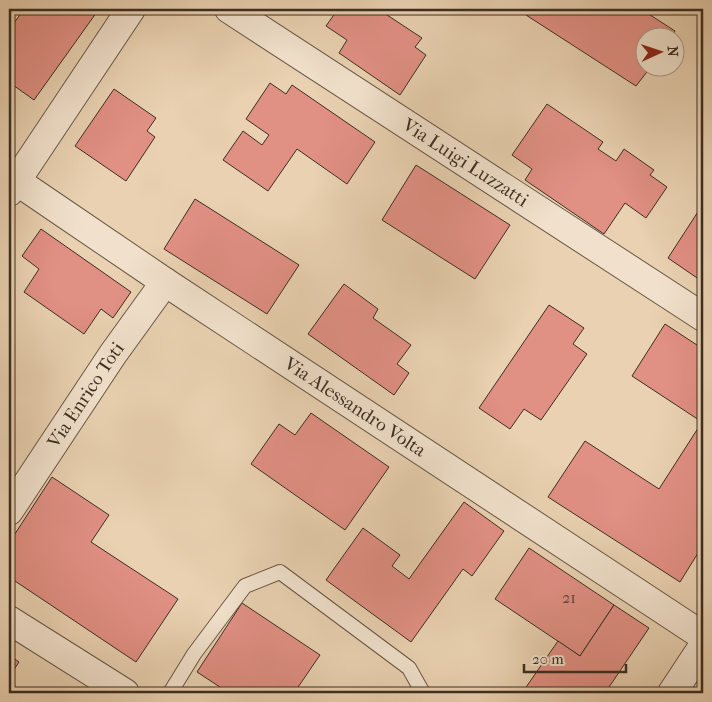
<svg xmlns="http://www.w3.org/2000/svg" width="712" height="702" font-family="'IM FELL French Canon',serif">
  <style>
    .building { fill: #e19084; stroke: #3d2e22 }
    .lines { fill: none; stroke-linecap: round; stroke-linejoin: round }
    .lane-casing { stroke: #685746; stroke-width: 16 }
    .street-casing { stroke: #685746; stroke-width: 30 }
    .lane { stroke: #f1e1cc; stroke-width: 14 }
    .street { stroke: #f1e1cc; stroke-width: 28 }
    .labels { text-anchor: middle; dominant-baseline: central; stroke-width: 4.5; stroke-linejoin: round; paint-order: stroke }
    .number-label { font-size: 16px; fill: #66463a }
    .street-label { font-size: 19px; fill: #3d2e22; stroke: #f1e1cc }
  </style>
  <rect width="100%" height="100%" fill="#e9d1b1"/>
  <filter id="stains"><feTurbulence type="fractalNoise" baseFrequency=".004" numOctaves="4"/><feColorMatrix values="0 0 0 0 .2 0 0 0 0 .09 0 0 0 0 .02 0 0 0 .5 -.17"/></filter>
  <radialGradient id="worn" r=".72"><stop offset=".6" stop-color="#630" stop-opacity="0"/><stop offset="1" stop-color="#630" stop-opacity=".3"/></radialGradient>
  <!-- building -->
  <g class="building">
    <path d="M24 9H99L34 100 13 85 9 91V30Z"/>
    <path d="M338 9H378L422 38 415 47 426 55 400 95 339 53 347 40 326 26Z"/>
    <path d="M530 9H641L675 31 671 38H644V68H650L636 86 526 15Z"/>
    <path d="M270 83 286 94 292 85 375 142 347 184 297 149 268 191 223 160 243 131 262 145 269 135 246 119Z"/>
    <path d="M114 89 156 118 147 131 155 137 126 181 75 146Z"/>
    <path d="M547 104 603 142 598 149 616 161 624 149 654 170 650 175 667 187 646 218 625 203 604 234 525 180 532 169 512 155Z"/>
    <path d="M416 165 510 225 475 279 382 220Z"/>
    <path d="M195 199 299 265 267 314 164 249Z"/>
    <path d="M703 204V282L668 258Z"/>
    <path d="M41 229 131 292 113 318 101 309 84 334 24 292 39 269 22 256Z"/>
    <path d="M344 284 378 309 373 318 411 345 397 364 409 373 394 395 308 334Z"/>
    <path d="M549 305 584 328 573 344 587 354 541 420 524 409 510 429 479 408Z"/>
    <path d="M665 324 703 349V545L680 582 548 497 585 441 659 489 702 422 632 376Z"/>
    <path d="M311 413 389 467 345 530 251 464 279 424 295 435Z"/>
    <path d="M52 477 109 515 91 542 178 599 136 662 9 577V543Z"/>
    <path d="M464 502 504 531 472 576 463 569 411 642 326 580 363 528 400 555 392 566 409 579Z"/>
    <path d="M529 548 614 605 580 656 495 599Z"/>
    <path d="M242 603 320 655 294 693H229L197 672Z"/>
    <path d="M614 605 649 628 605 693H522L558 641 580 656Z"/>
    <path d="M9 655 19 662 9 677Z"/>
  </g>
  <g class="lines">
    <defs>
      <path id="lane" d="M170 693 194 654 245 586 280 572 409 668 423 693"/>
      <g id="street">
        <path id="s1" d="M229 9 703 317"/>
        <path id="s2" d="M9 176 165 282 703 636"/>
        <path d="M9 192 131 9"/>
        <path id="s3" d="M9 511 113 354 165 282"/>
        <path d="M9 620 125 693"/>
        <path d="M672 693 703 646"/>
      </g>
    </defs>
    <!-- lane casing -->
    <use href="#lane" class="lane-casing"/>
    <!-- street casing -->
    <use href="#street" class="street-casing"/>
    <!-- lane -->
    <use href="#lane" class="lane"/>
    <!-- street -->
    <use href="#street" class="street"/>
  </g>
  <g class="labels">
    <!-- number labels -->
    <g class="number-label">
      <text x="569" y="597">21</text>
    </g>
    <!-- street labels -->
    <g class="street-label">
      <text stroke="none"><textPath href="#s1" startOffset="282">Via Luigi Luzzatti</textPath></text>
      <text stroke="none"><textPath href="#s3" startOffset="139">Via Enrico Toti</textPath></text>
      <text stroke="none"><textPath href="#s2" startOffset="416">Via Alessandro Volta</textPath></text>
    </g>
  </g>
  <!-- margin -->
  <rect width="712" height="702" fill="none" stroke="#e9d1b1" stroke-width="30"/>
  <rect x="10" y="10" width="692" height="682" fill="none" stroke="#3d2e22" stroke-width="2.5"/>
  <rect x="15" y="15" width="682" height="672" fill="none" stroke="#3d2e22"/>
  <!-- north arrow -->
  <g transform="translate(660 52) rotate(87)"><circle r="24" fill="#f1e1cc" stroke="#a99988"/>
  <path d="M0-4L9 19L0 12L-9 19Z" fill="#8f2418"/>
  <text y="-8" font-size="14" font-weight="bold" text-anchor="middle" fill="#3d2e22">N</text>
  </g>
  <!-- scale -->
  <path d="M524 664v8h102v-8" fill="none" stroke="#3d2e22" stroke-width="2.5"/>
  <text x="532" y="664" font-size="15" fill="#3d2e22" stroke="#f1e1cc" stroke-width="4" paint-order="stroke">20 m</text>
  <rect width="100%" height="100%" filter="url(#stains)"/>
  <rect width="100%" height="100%" fill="url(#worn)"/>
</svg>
